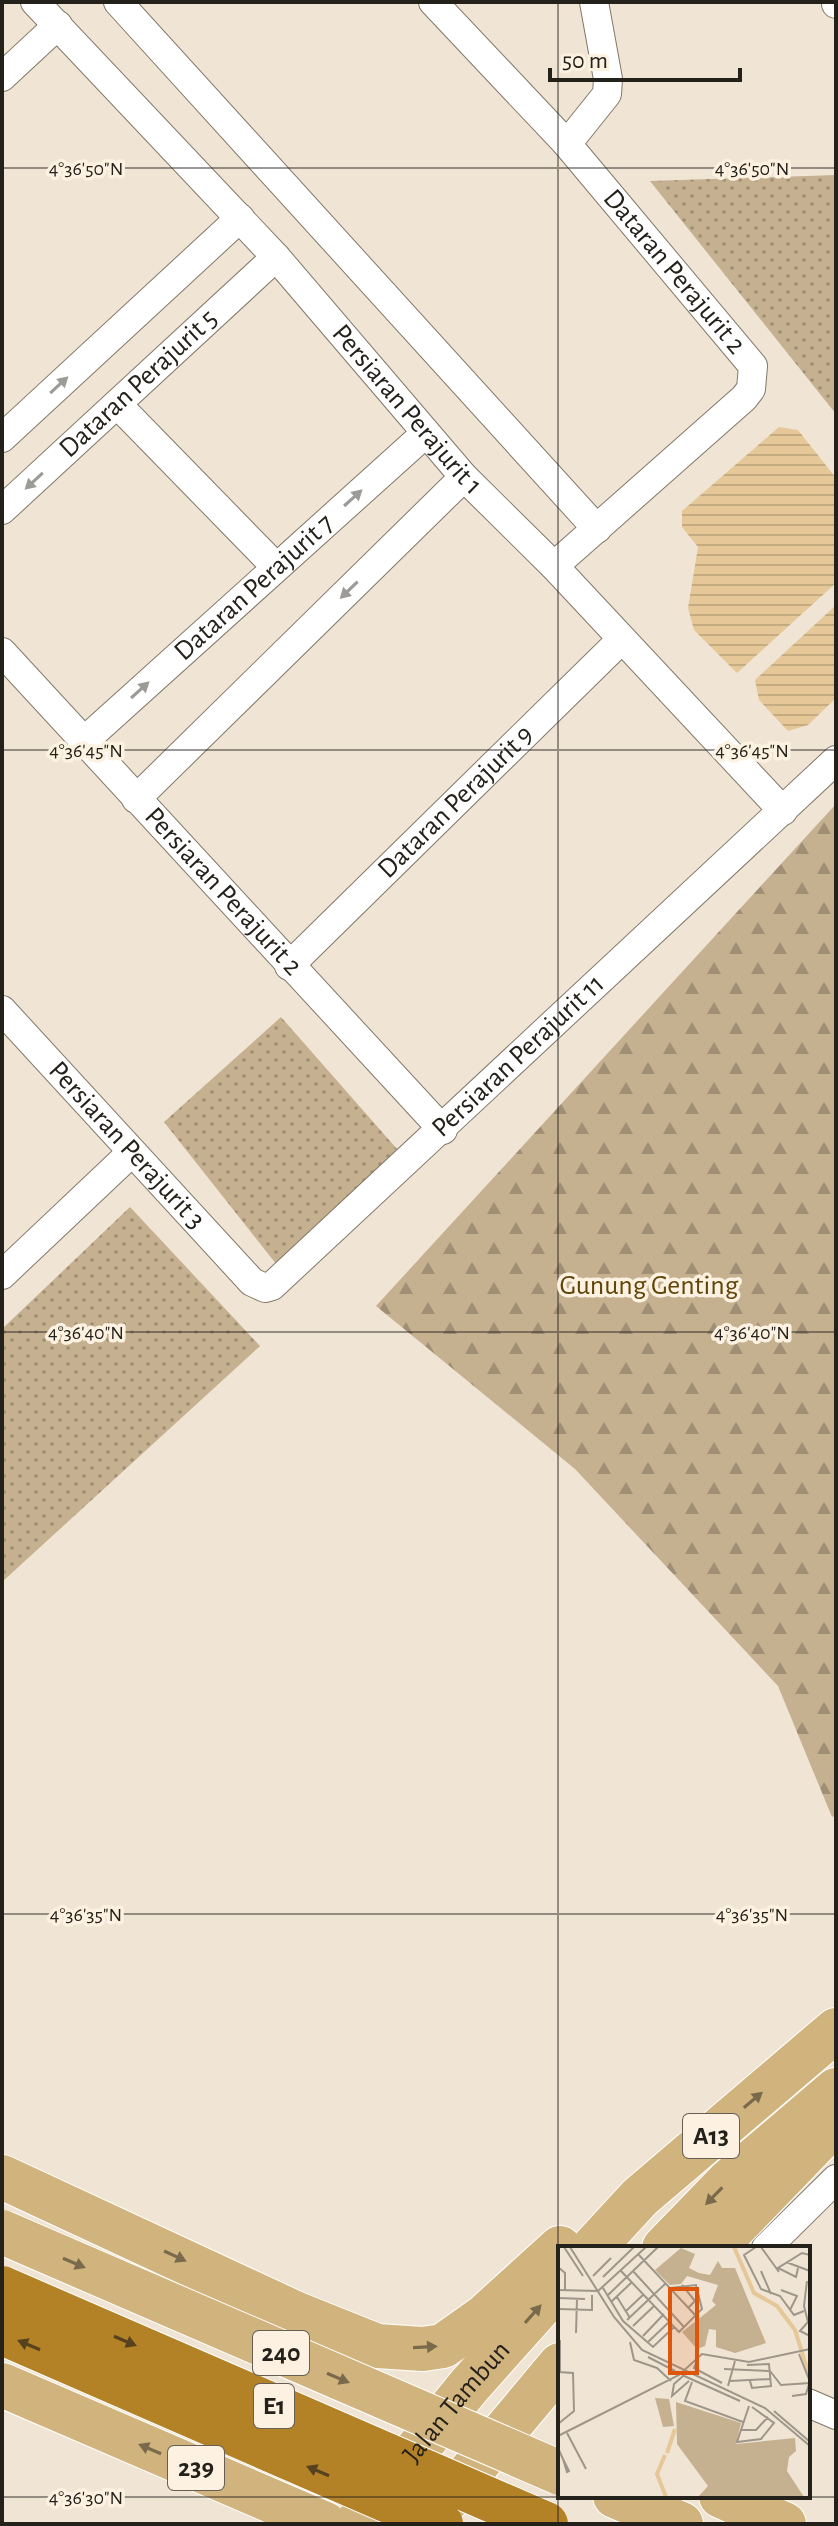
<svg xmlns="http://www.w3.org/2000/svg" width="838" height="2526" font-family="'Alegreya Sans',sans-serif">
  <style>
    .forest { fill: url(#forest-firs) }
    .park { fill: url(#park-dots) }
    .water { fill: url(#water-rules) }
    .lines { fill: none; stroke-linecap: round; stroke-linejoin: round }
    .minor-casing { stroke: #827869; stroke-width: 30 }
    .primary-casing { stroke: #fff; stroke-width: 46 }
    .minor { stroke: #fff; stroke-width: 28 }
    .primary { stroke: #d1b47d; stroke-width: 44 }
    .primary-bridge-casing { stroke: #fff; stroke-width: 46; stroke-linecap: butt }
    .motorway-bridge-casing { stroke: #fff; stroke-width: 46; stroke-linecap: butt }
    .primary-bridge { stroke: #d1b47d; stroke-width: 44 }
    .motorway-bridge { stroke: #b38226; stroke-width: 44 }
    .oneway { fill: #9c9b98 }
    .oneway2 { fill: #7a6a4c }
    .oneway3 { fill: #56421e }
    .ticks { fill: none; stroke: #24201a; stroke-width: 2; stroke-opacity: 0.45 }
    .labels { text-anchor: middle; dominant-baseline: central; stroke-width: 7; stroke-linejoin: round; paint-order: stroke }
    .shield { fill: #fdf2e1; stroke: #655f56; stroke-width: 2 }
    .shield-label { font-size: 26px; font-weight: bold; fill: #24201a }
    .street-label { font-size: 28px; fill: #24201a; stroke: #fdf2e1 }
    .park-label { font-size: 28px; fill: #614408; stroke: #fdf2e1 }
    .inset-river { fill: none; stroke: #e5c798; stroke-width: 4 }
    .inset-road { fill: none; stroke: #9e968a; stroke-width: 2 }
    .view { fill: #de560d; fill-opacity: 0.15; stroke: #de560d; stroke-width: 4 }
    .inset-edge { fill: none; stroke: #24201a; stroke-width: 4 }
    .ticks-label { font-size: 20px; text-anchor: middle; fill: #24201a; stroke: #fdf2e1; stroke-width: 7; stroke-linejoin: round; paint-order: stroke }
  </style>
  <defs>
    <pattern id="forest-firs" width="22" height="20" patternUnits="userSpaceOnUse" patternTransform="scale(2)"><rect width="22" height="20" fill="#c5b090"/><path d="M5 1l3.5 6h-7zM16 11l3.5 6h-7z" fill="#a08f75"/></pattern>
    <pattern id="park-dots" width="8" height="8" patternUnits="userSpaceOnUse" patternTransform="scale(2)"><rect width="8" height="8" fill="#c5b090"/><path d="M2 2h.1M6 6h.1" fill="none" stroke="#a08f75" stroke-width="1.8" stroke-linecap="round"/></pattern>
    <pattern id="water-rules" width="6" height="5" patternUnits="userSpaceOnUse" patternTransform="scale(2)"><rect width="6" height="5" fill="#e5c798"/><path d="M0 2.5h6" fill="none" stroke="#c4ab82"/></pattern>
  </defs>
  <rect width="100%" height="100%" fill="#f0e5d4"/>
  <!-- forest -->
  <path class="forest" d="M836 804V1815L832 1817 778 1686 575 1469 376 1306Z"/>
  <!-- park -->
  <g class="park">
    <path d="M836 175V414L650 181Z"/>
    <path d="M281 1017 397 1149 277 1265 164 1122Z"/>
    <path d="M130 1207 260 1346 2 1582V1329Z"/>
  </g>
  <!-- water -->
  <g class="water">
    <path d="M779 427 798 430 836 478V583L737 673 694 630 688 608 698 547 682 527V511Z"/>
    <path d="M836 605V698L808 725 788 731 759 700 755 680Z"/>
  </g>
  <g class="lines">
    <defs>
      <g id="minor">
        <path id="s1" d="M35 2 276 257 464 477 554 566 783 811"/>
        <path d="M118 2 597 529"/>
        <path id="s2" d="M433 2 567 144 753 366 751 389 744 398 554 566"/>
        <path d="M836 2V4"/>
        <path d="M2 77 58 25"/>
        <path d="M567 144 607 94 608 79 594 2"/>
        <path d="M117 404 276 567"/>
        <path d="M2 438 240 218"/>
        <path id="s3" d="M2 510 276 257"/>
        <path id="s4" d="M2 652 443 1130"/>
        <path id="s5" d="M82 743 426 433"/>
        <path d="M136 799 464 477"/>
        <path id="s6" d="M289 966 621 640"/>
        <path id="s7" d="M2 1010 252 1282 265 1288 272 1286 836 760"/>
        <path d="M2 1275 131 1153"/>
        <path d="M766 2248 836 2179"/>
        <path d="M808 2403 836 2415"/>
      </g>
      <g id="primary">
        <path d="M2 2177 297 2314 377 2346 423 2349 443 2346 484 2317 560 2248"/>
        <path d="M593 2248 640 2197 836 2030"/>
        <path d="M664 2248 728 2182 836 2090"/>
        <path d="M714 2248 828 2130"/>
        <path d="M2 2385 325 2524"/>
        <path d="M615 2496 681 2524"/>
        <path d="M721 2496 784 2524"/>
        <path d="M436 2513 560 2365"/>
        <path id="s8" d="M356 2524 469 2386 560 2284"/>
      </g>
    </defs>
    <!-- minor casing -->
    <use href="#minor" class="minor-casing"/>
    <!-- primary casing -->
    <use href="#primary" class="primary-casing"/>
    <!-- minor -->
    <use href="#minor" class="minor"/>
    <!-- primary -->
    <use href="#primary" class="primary"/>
    <defs>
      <path id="primary-bridge" d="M2 2232 560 2473"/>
      <g id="motorway-bridge">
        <path d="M2 2288 546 2524"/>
        <path d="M2 2333 441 2524"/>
      </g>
    </defs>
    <!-- primary-bridge casing -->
    <use href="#primary-bridge" class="primary-bridge-casing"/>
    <!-- motorway-bridge casing -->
    <use href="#motorway-bridge" class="motorway-bridge-casing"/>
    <!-- primary-bridge -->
    <use href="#primary-bridge" class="primary-bridge"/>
    <!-- motorway-bridge -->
    <use href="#motorway-bridge" class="motorway-bridge"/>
  </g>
  <!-- one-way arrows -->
  <defs><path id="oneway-solid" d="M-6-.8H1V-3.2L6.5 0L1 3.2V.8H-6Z" transform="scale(2)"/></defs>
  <g class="oneway">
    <use href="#oneway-solid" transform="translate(59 385) rotate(-43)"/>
    <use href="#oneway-solid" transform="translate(34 481) rotate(137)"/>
    <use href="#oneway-solid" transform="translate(353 498) rotate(-42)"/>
    <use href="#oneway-solid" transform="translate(349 590) rotate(136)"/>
    <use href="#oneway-solid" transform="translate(140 690) rotate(-42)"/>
  </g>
  <g class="oneway2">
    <use href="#oneway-solid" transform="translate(753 2100) rotate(-40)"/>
    <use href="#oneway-solid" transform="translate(714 2196) rotate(134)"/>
    <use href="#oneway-solid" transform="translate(175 2256) rotate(25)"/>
    <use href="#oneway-solid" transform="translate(74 2263) rotate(23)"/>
    <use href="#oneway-solid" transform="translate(533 2314) rotate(-48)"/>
    <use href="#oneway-solid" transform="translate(425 2347) rotate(-3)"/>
    <use href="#oneway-solid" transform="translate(338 2378) rotate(23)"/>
    <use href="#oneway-solid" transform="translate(150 2449) rotate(-157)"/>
  </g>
  <g class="oneway3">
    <use href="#oneway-solid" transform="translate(125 2341) rotate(23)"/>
    <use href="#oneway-solid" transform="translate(29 2345) rotate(-157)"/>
    <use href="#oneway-solid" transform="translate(318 2471) rotate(-157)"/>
  </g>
  <!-- ticks -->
  <path class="ticks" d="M558 2V2524M2 168H836M2 750H836M2 1332H836M2 1914H836M2 2497H836"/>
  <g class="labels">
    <!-- shield labels -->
    <g class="shield">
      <rect x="683" y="2114" width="56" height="44" rx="6"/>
      <rect x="253" y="2331" width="56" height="44" rx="6"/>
      <rect x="254" y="2384" width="40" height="44" rx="6"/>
      <rect x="168" y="2446" width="56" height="44" rx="6"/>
    </g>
    <g class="shield-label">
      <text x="711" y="2136">A13</text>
      <text x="281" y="2353">240</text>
      <text x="274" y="2406">E1</text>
      <text x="196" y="2468">239</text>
    </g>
    <!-- street labels -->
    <g class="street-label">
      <text stroke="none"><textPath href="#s2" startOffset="362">Dataran Perajurit 2</textPath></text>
      <text stroke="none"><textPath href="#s3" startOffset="186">Dataran Perajurit 5</textPath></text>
      <text stroke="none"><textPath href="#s1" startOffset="552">Persiaran Perajurit 1</textPath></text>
      <text stroke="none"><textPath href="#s5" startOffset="232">Dataran Perajurit 7</textPath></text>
      <text stroke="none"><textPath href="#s6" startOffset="234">Dataran Perajurit 9</textPath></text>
      <text stroke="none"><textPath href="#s4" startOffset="326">Persiaran Perajurit 2</textPath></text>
      <text stroke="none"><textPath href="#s7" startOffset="728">Persiaran Perajurit 11</textPath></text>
      <text stroke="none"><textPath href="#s7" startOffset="184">Persiaran Perajurit 3</textPath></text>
      <text stroke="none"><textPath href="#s8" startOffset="158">Jalan Tambun</textPath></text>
    </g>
    <!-- park labels -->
    <g class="park-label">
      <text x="649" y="1286">Gunung Genting</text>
    </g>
  </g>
  <!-- overview -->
  <g transform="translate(558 2246)">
    <rect width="252" height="252" fill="#f0e5d4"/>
    <path d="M97 152 111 153 116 180 105 181Z" fill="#c5b090"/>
    <path d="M123 2 137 8 131 22 141 27 152 29 160 15 164 22H177L208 97 177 107 158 101V84L151 83 147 100 139 103 124 86 158 59 154 55 160 39 129 30 123 38 112 39 97 24ZM118 156 183 177 178 198 237 192 238 205 231 211 229 225 246 251H140L150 240 119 198Z" fill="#c5b090"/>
    <path class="inset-river" d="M176 1 196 47 219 60 237 84 251 129M109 207 117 183M107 209 99 228 108 251"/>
    <path class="inset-road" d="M6 1 25 30M12 1 56 71 84 104 207 162 252 200M198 1 186 9 203 43 222 50 236 69 246 65M203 1 221 26M80 8 138 70M228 16 252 25M0 21 7 27V44M240 22 238 31 220 22 244 7 252 9M63 25 121 86 144 63 138 39 112 42M75 25 126 81M203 25 213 48M35 30 53 12M45 31 76 1M249 35 246 60 250 76 242 85 252 90M124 39 137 55 130 62M45 42 65 75 95 101 116 81M0 44 40 45 88 1M223 44 239 50 232 64M49 50 100 1M59 51 72 72M0 52 27 53M53 56 74 36M0 63 34 64V49M68 65 86 48M69 74 107 38M75 80 96 60M18 87 19 53M85 90 106 68M72 96 76 114 99 122 113 135M90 96 111 76M241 108 252 136M90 111 117 125M138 117 136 122 164 137M189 119 211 118 213 140 194 142 192 135M166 123 212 125M212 125 223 139 252 137M0 126 15 127 16 165 0 178M2 127V94M124 129 182 155M125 130 116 138 114 150 131 135M172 135 212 133M134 136 127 155 185 176M170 140 177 115M234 150 248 148 251 138M191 160 179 196 203 193 216 177 194 161M216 165 251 195M182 184H198L210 171M9 187 28 223M0 190 121 129 144 108 191 116 252 103M0 202 5 213 11 225 9 226 5 213"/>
    <path class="view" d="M112 43H139V127H112Z"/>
    <rect width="252" height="252" class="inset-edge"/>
  </g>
  <g class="ticks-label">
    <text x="86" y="175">4°36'50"N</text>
    <text x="752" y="175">4°36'50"N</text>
    <text x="86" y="757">4°36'45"N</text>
    <text x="752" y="757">4°36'45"N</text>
    <text x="86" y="1339">4°36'40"N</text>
    <text x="752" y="1339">4°36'40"N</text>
    <text x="86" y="1921">4°36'35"N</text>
    <text x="752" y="1921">4°36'35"N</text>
    <text x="86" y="2504">4°36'30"N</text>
  </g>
  <!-- border -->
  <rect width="838" height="2526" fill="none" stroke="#24201a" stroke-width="8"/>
  <!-- scale -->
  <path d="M550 68v12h190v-12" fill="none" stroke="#24201a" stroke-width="4"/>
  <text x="562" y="68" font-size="24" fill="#24201a" stroke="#fdf2e1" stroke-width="6" paint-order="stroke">50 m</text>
</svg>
